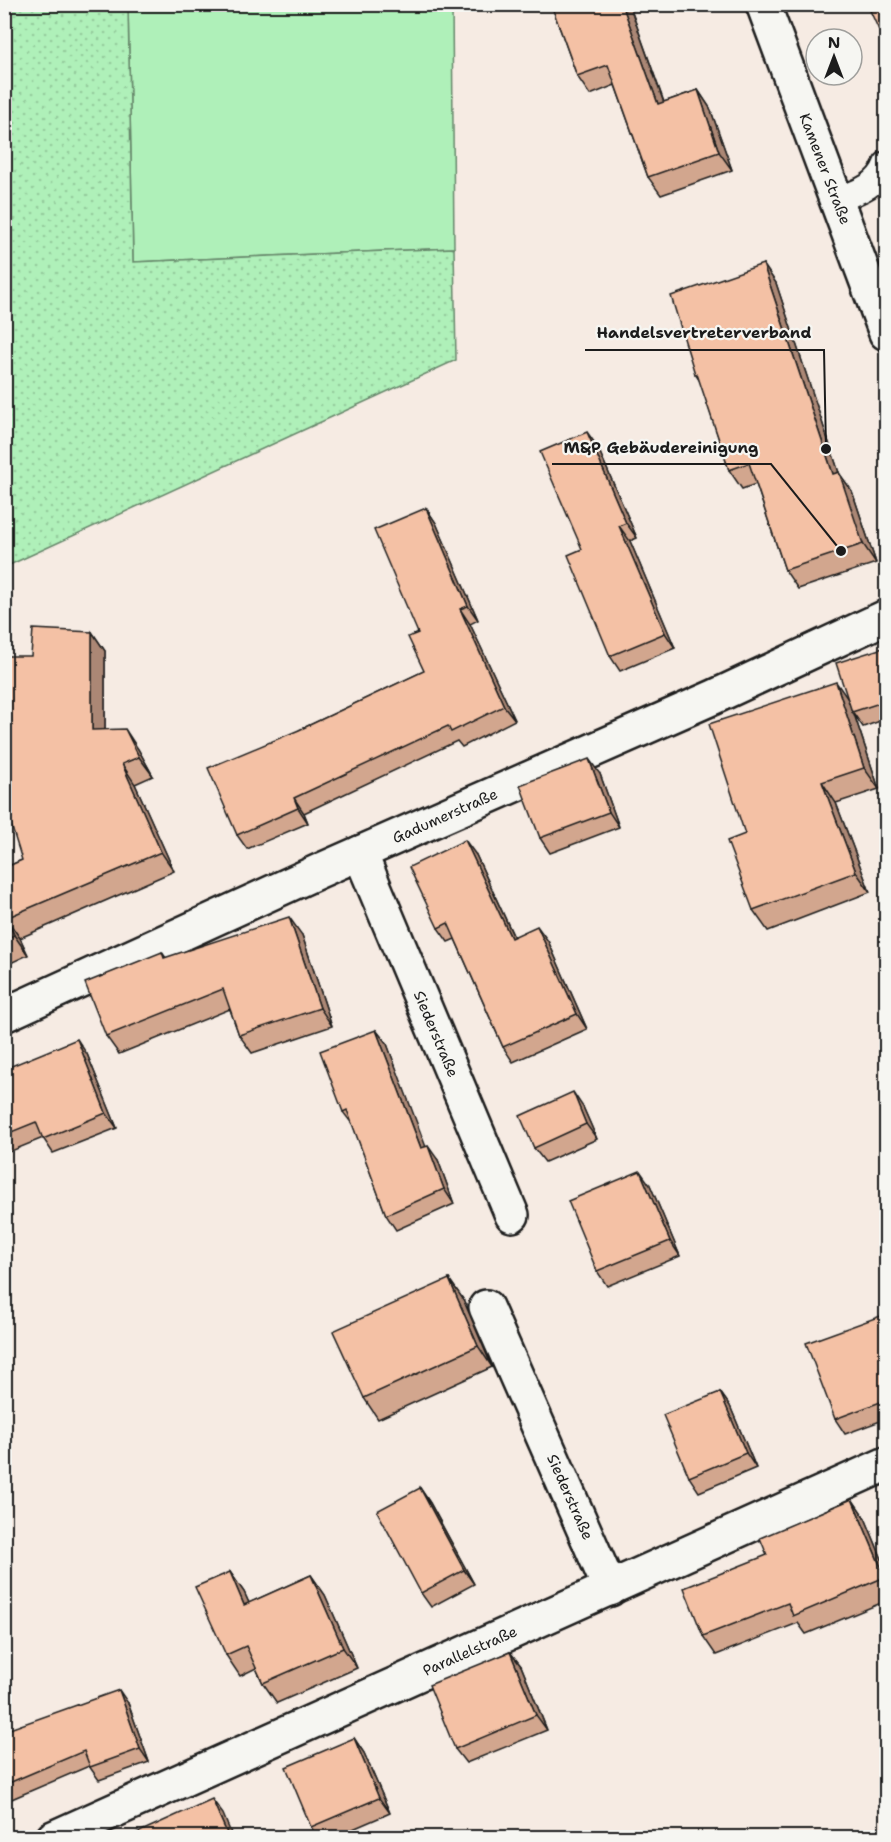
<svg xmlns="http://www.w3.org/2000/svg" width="891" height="1842" font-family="'Shantell Sans',sans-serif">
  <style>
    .grass { fill: #aff0b9; stroke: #66866a; stroke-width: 1.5 }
    .park { fill: url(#park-dots); stroke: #66866a; stroke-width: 1.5 }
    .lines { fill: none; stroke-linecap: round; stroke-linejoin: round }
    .service-casing { stroke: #1c1c1c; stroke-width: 28 }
    .minor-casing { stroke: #1c1c1c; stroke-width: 38 }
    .secondary-casing { stroke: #1c1c1c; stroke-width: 38 }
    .service { stroke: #f6f6f2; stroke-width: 24 }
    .minor { stroke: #f6f6f2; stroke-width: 33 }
    .secondary { stroke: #f6f6f2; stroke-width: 33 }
    .wall { fill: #d2a68e; stroke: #1c1c1c; stroke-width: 1.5 }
    .shaded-wall { fill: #ab8774; stroke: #1c1c1c; stroke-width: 1.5 }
    .building { fill: #f4c1a5; stroke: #1c1c1c; stroke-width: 1.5 }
    .labels { text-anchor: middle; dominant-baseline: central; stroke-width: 4.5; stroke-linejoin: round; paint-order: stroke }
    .street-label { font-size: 15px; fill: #1c1c1c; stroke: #f6f6f2 }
    .leader { fill: none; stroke: #1c1c1c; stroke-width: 2 }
    .callout-dot { fill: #1c1c1c; stroke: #f6f6f2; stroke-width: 2 }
    .callout-label { font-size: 16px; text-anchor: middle; font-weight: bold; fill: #1c1c1c; stroke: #f6f6f2; stroke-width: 4.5; stroke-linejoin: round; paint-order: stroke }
  </style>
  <defs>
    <pattern id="park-dots" width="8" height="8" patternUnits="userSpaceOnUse" patternTransform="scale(1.5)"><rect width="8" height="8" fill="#aff0b9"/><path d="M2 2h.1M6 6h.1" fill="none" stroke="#96cd9e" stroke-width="1.8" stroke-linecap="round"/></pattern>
  </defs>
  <rect width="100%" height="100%" fill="#f6ebe3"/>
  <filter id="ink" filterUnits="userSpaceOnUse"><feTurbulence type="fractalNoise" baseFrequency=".0167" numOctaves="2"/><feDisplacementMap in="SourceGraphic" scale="12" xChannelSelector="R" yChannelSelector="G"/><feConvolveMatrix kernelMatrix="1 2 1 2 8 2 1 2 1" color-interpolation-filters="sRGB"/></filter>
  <g filter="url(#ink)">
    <!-- grass -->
    <path class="grass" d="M128 5H452L454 248 133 262Z"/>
    <!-- park -->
    <path class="park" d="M4 5H128L133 262 454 248 456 360 5 567Z"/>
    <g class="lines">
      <defs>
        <path id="service" d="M836 200C858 192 878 186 886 164"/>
        <g id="minor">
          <path d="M360 853 512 1215"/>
          <path d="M4 1015 319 871 714 697 886 617"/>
          <path d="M486 1307 610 1589"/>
          <path d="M53 1838 886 1464"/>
        </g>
        <path id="secondary" d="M763 4 886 333"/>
      </defs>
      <!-- service casing -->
      <use href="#service" class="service-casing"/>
      <!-- minor casing -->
      <use href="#minor" class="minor-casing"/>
      <!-- secondary casing -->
      <use href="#secondary" class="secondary-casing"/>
      <!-- service -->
      <use href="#service" class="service"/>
      <!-- minor -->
      <use href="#minor" class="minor"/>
      <!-- secondary -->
      <use href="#secondary" class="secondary"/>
    </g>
    <!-- wall -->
    <g class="wall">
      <path d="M551 4H629L664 102 698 90 710 108 732 170 661 195 648 177 615 85 590 95 577 76Z"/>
      <path d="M763 264 776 283 839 473 852 491 876 563 798 589 785 570 756 484 742 489 729 470 700 381 695 374Z"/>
      <path d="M597 446 637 538 630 541 675 648 620 671 610 656 582 549Z"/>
      <path d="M426 508 436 523 478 620 470 624 515 720 462 747 457 741 304 813 308 823 247 849 237 835 299 730 424 671 418 633Z"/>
      <path d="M92 632 105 651V730L138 749 153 776 135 784 174 871 20 938 28 955 4 966V868L22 860 31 656Z"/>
      <path d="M886 647V719L863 727 854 714 879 789 836 803 870 892 768 931 753 910 745 834 848 700Z"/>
      <path d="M600 774 619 827 550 853 540 838Z"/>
      <path d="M476 855 514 937 548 941 587 1029 513 1062 503 1047 455 939 448 942 438 928Z"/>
      <path d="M302 935 332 1026 252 1053 239 1035 230 1009 119 1054 106 1036 162 952 166 958Z"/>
      <path d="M376 1030 387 1044 425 1147 438 1160 454 1204 396 1230 386 1215 353 1125 343 1112Z"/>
      <path d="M87 1054 117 1128 53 1153 43 1138 4 1154V1069Z"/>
      <path d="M583 1107 597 1139 545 1162 534 1148Z"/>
      <path d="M650 1185 680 1256 607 1286 597 1271Z"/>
      <path d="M449 1279 463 1299 492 1367 378 1419 364 1398Z"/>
      <path d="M886 1314V1419L845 1434 835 1419Z"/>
      <path d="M720 1392 730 1406 756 1468 699 1492 689 1477Z"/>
      <path d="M420 1488 430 1503 474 1584 431 1607 421 1593Z"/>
      <path d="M852 1499 865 1518 886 1569V1601L806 1634 798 1623 716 1655 703 1636 767 1555Z"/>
      <path d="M230 1572 244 1592 249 1603 311 1575 325 1595 357 1668 277 1703 263 1683 256 1668 240 1676 226 1655Z"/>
      <path d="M510 1652 521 1666 547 1730 466 1763 455 1749Z"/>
      <path d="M128 1703 149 1762 99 1780 89 1766 7 1801 9 1805 4 1807V1731Z"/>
      <path d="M354 1738 364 1753 390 1813 332 1838H318L311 1827Z"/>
    </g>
    <!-- shaded-wall -->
    <g class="shaded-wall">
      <path d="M622 4H629L671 123 658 104Z"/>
      <path d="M698 90 710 108 732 170 719 152Z"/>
      <path d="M763 264 776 283 839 473 852 491 876 563 863 544 833 474Z"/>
      <path d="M587 432 597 446 637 538 626 523Z"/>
      <path d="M426 508 436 523 478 620 468 606Z"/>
      <path d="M619 526 630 541 675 648 665 633Z"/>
      <path d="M460 609 470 624 515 720 504 706Z"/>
      <path d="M92 632 105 651V750L92 730Z"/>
      <path d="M836 682 850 702 852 712 854 714 879 789 864 768Z"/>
      <path d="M125 729 138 749 153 776 139 757Z"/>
      <path d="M589 759 600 774 619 827 609 812Z"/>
      <path d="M122 764 135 784 174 871 161 852Z"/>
      <path d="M822 782 836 803 870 892 856 872Z"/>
      <path d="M294 798 304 813 308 823 298 808Z"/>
      <path d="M465 840 476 855 521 953 511 938Z"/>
      <path d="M289 917 302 935 332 1026 320 1008Z"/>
      <path d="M6 918 20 938 28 955 14 935Z"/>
      <path d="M537 926 548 941 587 1029 577 1014Z"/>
      <path d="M376 1030 387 1044 432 1163 421 1148Z"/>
      <path d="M77 1039 87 1054 117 1128 106 1113Z"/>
      <path d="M573 1092 583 1107 597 1139 586 1124Z"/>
      <path d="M428 1146 438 1160 454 1204 444 1189Z"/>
      <path d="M640 1171 650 1185 680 1256 670 1241Z"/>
      <path d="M449 1279 463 1299 492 1367 478 1346Z"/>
      <path d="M720 1392 730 1406 756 1468 746 1453Z"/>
      <path d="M420 1488 430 1503 474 1584 464 1570Z"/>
      <path d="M852 1499 865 1518 886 1569V1579Z"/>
      <path d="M230 1572 244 1592 259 1625 244 1605Z"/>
      <path d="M311 1575 325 1595 357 1668 343 1648Z"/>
      <path d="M510 1652 521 1666 547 1730 536 1715Z"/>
      <path d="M119 1690 128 1703 149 1762 140 1749Z"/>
      <path d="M354 1738 364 1753 390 1813 379 1798Z"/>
      <path d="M212 1799 223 1814 233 1838H229Z"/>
    </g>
    <!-- building -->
    <g class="building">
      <path d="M551 4H622L658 104 698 90 719 152 648 177 608 65 577 76Z"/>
      <path d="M867 4H886V40L884 41Z"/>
      <path d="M763 264 833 474 839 472 863 544 785 570 749 463 729 470 697 374H695L671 296Z"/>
      <path d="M587 432 626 523 619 526 665 633 610 656 568 555 582 549 540 452Z"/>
      <path d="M426 508 468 606 460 609 504 706 451 732 448 726 294 798 298 808 237 835 208 768 299 730 424 671 408 637 418 633 374 530Z"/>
      <path d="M33 629 92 632V730L125 729 139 757 122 764 161 852 6 918 14 935 4 940V868L22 860 4 802V656H31Z"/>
      <path d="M886 647V701L852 712 836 663Z"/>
      <path d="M836 682 864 768 822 782 856 872 753 910 727 841 745 834 709 724Z"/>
      <path d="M589 759 609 812 540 838 520 785Z"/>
      <path d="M465 840 511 938 537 926 577 1014 503 1047 448 923 438 928 409 867Z"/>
      <path d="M289 917 320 1008 239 1035 223 989 106 1036 85 983 162 952 164 958Z"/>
      <path d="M376 1030 421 1148 428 1146 444 1189 386 1215 347 1110 343 1112 320 1051Z"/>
      <path d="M77 1039 106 1113 43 1139 36 1122 4 1135V1069Z"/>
      <path d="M573 1092 586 1124 534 1148 520 1116Z"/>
      <path d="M640 1171 670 1241 597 1271 568 1201Z"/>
      <path d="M449 1279 478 1346 364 1398 333 1331Z"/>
      <path d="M886 1314V1400L835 1419 806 1343Z"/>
      <path d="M720 1392 746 1453 689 1477 663 1415Z"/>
      <path d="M420 1488 464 1570 421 1593 377 1511Z"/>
      <path d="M852 1499 885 1577 793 1616 788 1603 703 1636 684 1588 767 1555 760 1538Z"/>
      <path d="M230 1572 244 1605 311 1575 343 1648 263 1683 246 1646 226 1655 195 1587Z"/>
      <path d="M510 1652 536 1715 455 1749 429 1685Z"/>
      <path d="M119 1690 140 1749 90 1767 84 1751 4 1785V1731Z"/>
      <path d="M354 1738 379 1798 311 1827 286 1767Z"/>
      <path d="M212 1799 229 1838H126Z"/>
    </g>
  </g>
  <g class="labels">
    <!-- street labels -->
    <g class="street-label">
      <text transform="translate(825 169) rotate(69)">Kamener Straße</text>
      <text transform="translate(445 816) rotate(-24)">Gadumerstraße</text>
      <text transform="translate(436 1034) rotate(67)">Siederstraße</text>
      <text transform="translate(570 1497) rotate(66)">Siederstraße</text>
      <text transform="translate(470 1651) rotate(-24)">Parallelstraße</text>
    </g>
  </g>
  <!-- callouts -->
  <path class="leader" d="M826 449L824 350H585M841 551L771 464H552"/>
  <g class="callout-dot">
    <circle cx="826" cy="449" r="6"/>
    <circle cx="841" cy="551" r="6"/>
  </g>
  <g class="callout-label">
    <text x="704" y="338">Handelsvertreterverband</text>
    <text x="661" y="453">M&amp;P Gebäudereinigung</text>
  </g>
  <!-- margin -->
  <rect width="891" height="1842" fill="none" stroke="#f6f6f2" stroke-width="24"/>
  <rect x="12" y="12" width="867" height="1818" fill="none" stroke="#1c1c1c" stroke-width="2" filter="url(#ink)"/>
  <!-- north arrow -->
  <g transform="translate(834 57)"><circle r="28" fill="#f6f6f2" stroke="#9f9f9c" stroke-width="1.5"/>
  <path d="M0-4.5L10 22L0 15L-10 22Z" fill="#1c1c1c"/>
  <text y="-9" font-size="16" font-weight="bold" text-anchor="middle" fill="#1c1c1c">N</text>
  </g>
</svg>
